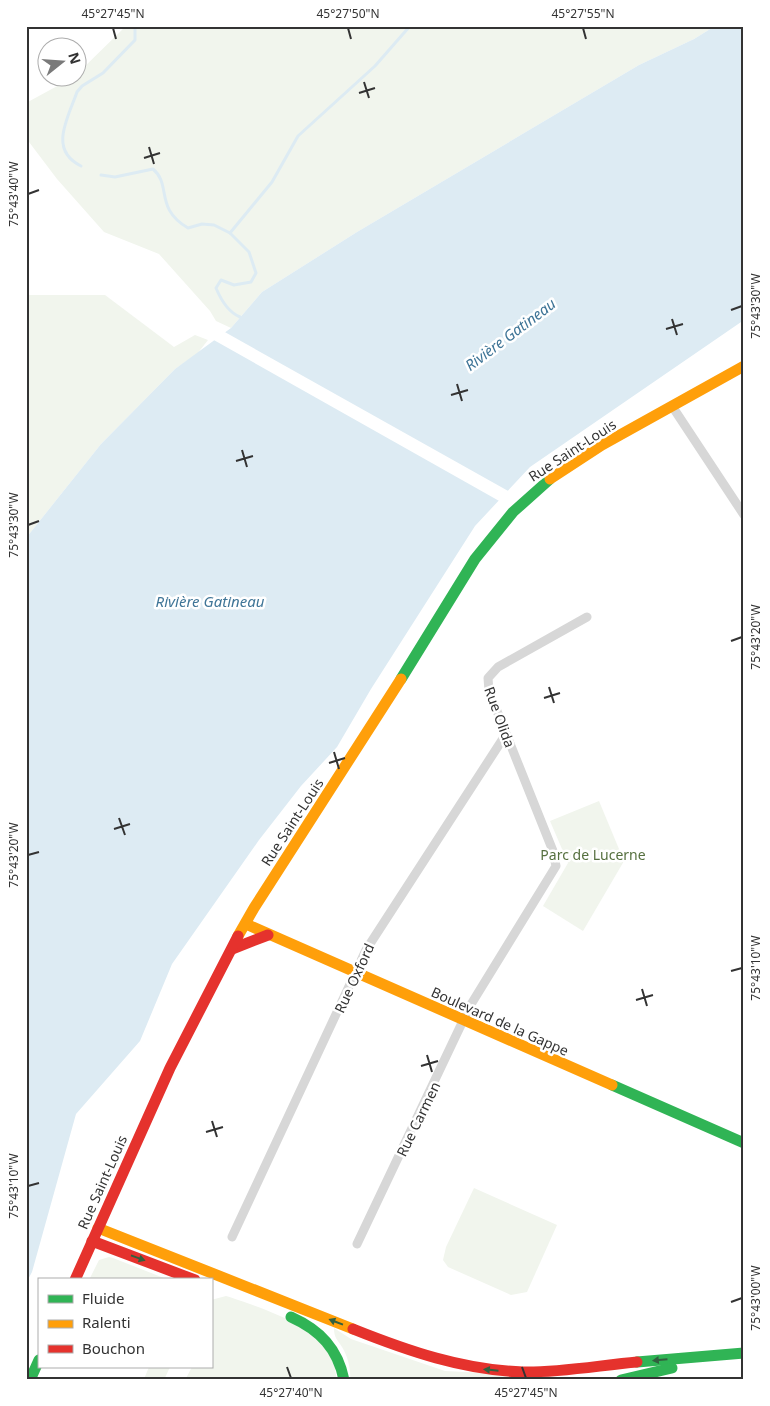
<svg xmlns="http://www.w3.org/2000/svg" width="770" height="1406" font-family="'Noto Sans',sans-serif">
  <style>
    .green { fill: #f1f5ed }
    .water { fill: #ddebf3 }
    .pier { fill: #fff }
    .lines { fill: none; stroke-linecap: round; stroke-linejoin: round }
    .stream { stroke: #ddebf3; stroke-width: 3 }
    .street { stroke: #d7d7d7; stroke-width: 9 }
    .fast { stroke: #30b455; stroke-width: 11 }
    .slow { stroke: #ff9f0a; stroke-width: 11 }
    .jam { stroke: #e5322d; stroke-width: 11 }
    .oneway { fill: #32603f }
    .ticks { fill: none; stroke: #333; stroke-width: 2 }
    .labels { text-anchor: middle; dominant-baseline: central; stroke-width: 5; stroke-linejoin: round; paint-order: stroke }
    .street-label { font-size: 14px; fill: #333; stroke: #fff }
    .park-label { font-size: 14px; fill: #56703f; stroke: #fff }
    .water-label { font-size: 15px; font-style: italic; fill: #3f7597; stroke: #fff }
    .neatline { fill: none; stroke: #333; stroke-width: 2 }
    .ticks-label { font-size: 12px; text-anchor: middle; fill: #333 }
  </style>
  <rect width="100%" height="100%" fill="#fff"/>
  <!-- green -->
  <g class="green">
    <path d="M126 26H715L694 39 639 65 357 232 262 292 231 328 216 321 210 311 159 254 104 232 57 179 26 138V103L72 78H78V73Z"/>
    <path d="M26 295H105L174 347 195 335 208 340 197 354 175 369 101 444 26 538Z"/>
    <path d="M599 801 624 861 583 931 543 906 568 863 550 821Z"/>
    <path d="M474 1188 557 1225 527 1292 511 1295 448 1267 443 1260 446 1247Z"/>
    <path d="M109 1257 113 1258 169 1280H89L99 1260Z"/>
    <path d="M226 1296C249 1303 319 1327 329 1349 334 1358 335 1370 337 1380H185L192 1367H211V1300Z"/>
    <path d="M334 1328 351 1339 445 1371 561 1377 551 1380H350C351 1369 348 1357 342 1347 337 1339 334 1338 334 1328Z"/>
    <path d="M149 1367H170L164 1380 144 1379Z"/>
  </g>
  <!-- water -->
  <path class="water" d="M715 26H744V320L530 467 475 526 371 689 337 747 301 786 259 840 172 964 140 1041 76 1114 32 1272 26 1283V538L101 444 175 369 231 328 262 292 357 232 639 65 694 39Z"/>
  <!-- pier -->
  <path class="pier" d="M223 331 510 492 501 502 212 339Z"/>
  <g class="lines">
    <!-- stream -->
    <g class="stream">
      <path d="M81 166C48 150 68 118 77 92L82 86 103 73 135 40V26"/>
      <path d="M101 175 115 177 153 169C172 185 154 208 188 228L202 224 214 225 230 233 249 252 256 273 251 282 234 285 221 280 216 288C221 300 228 312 240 317"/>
      <path d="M230 233 272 182 298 136 375 66 410 26"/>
    </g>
    <!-- street -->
    <g class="street">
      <path d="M672 406 744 515"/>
      <path d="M232 1237 366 950 506 734"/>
      <path d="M357 1244 470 1006 556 866 553 851 489 691 488 678 498 667 587 617"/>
    </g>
    <!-- fast -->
    <g class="fast">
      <path d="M401 679 475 559 513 512 550 479"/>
      <path d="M612 1085 744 1143"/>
      <path d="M291 1317C320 1330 338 1349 344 1380"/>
      <path d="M637 1362 744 1353"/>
      <path d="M30 1380 39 1360"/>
      <path d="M621 1380 672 1368"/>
    </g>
    <!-- slow -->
    <g class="slow">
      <path d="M550 479 602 445 744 366"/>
      <path d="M246 924 612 1085"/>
      <path d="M238 936 254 908 401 679"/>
      <path d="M98 1228 353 1329"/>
    </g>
    <!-- jam -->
    <g class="jam">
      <path d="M232 949 268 935"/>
      <path d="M92 1241 195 1280"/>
      <path d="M75 1280 170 1068 238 936"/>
      <path d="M353 1329C408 1351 463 1370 523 1372 557 1373 602 1365 637 1362"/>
    </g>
  </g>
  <!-- one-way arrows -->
  <defs><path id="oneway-solid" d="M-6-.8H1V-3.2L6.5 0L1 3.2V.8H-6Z" transform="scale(1.25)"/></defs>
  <g class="oneway">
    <use href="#oneway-solid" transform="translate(138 1258) rotate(20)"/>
    <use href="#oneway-solid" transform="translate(336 1322) rotate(-159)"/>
    <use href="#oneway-solid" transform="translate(660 1360) rotate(175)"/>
    <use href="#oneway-solid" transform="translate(491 1370) rotate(-174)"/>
  </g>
  <!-- ticks -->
  <path class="ticks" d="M113 28 116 39M348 28 351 39M583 28 586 39M364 82 369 98M359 93 375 88M149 147 154 164M144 158 160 153M28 194 39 190M731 310 742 306M672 319 677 335M666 329 683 324M457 384 462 401M451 395 468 390M242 450 247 467M236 461 253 456M28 525 39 521M731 641 742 637M549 687 554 703M544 698 560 693M334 752 339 769M329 763 345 758M119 818 125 835M114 829 130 824M28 855 39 852M731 971 742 968M642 989 647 1006M636 1000 653 995M427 1055 432 1072M421 1066 438 1061M212 1121 217 1137M206 1132 223 1127M28 1186 39 1183M731 1302 742 1298M287 1367 291 1378M522 1367 526 1378"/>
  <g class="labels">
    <!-- street labels -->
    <g class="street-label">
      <text transform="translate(572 450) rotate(-33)">Rue Saint-Louis</text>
      <text transform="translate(500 717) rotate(70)">Rue Olida</text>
      <text transform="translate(292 822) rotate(-57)">Rue Saint-Louis</text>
      <text transform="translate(354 978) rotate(-65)">Rue Oxford</text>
      <text transform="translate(500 1021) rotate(24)">Boulevard de la Gappe</text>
      <text transform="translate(418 1119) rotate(-64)">Rue Carmen</text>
      <text transform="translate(102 1182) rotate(-66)">Rue Saint-Louis</text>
    </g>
    <!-- park labels -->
    <g class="park-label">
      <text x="593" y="854">Parc de Lucerne</text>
    </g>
    <!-- water labels -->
    <g class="water-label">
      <text transform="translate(510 334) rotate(-37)">Rivière Gatineau</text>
      <text x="210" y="601">Rivière Gatineau</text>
    </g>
  </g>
  <!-- border -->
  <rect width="770" height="1406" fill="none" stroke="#ffffff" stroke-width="55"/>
  <!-- legend -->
  <rect x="38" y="1278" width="175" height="90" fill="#ffffff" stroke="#adadad"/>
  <rect x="48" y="1295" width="25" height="8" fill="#30b455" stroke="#adadad"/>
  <text x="82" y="1304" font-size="15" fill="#333333">Fluide</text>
  <rect x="48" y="1320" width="25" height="8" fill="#ff9f0a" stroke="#adadad"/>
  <text x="82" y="1328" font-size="15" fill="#333333">Ralenti</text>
  <rect x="48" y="1345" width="25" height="8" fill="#e5322d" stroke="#adadad"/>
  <text x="82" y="1354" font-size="15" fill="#333333">Bouchon</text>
  <!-- north arrow -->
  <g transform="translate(62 62) rotate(73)"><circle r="24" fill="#ffffff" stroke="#adadad"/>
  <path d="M0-4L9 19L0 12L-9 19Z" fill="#7a7a7a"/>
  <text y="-8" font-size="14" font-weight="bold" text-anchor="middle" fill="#333333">N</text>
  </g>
  <rect x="28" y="28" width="714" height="1350" class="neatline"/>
  <g class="ticks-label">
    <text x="113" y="18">45°27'45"N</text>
    <text x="348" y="18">45°27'50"N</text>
    <text x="583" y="18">45°27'55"N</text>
    <text transform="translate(14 194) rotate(-90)" y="4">75°43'40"W</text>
    <text transform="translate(756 306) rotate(-90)" y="4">75°43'30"W</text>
    <text transform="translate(14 525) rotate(-90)" y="4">75°43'30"W</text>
    <text transform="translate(756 637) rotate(-90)" y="4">75°43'20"W</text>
    <text transform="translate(14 855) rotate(-90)" y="4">75°43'20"W</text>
    <text transform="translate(756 968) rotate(-90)" y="4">75°43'10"W</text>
    <text transform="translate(14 1186) rotate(-90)" y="4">75°43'10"W</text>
    <text transform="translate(756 1298) rotate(-90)" y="4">75°43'00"W</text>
    <text x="291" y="1397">45°27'40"N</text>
    <text x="526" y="1397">45°27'45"N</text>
  </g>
</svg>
